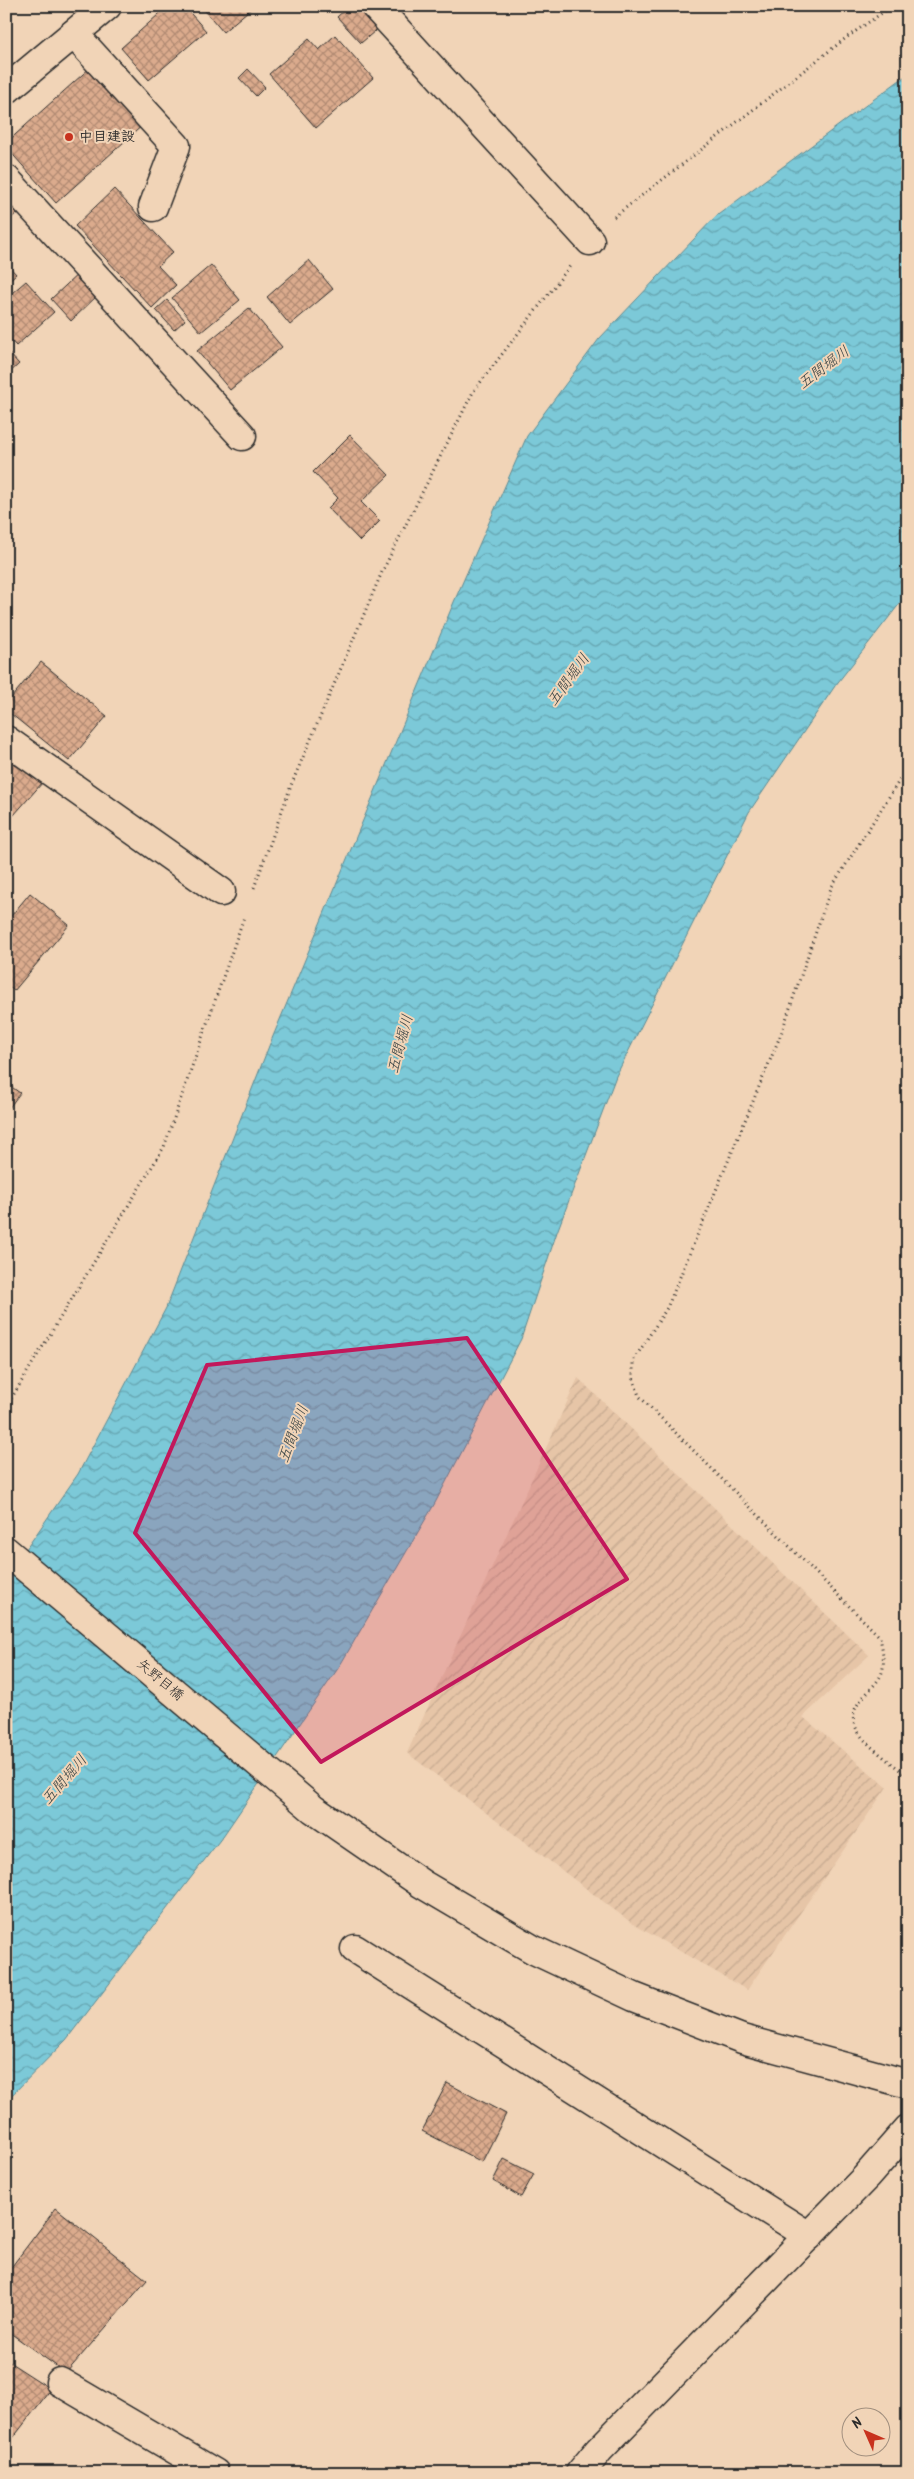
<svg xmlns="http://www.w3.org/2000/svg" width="914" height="2479" font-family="Kalam,'Klee One',sans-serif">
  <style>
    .industrial { fill: url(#industrial-furrows) }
    .water { fill: url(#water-waves); stroke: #5b8a93 }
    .building { fill: url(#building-cross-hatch); stroke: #2b2b2b }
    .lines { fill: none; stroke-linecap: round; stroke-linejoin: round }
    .minor-casing { stroke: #2b2b2b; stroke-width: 31 }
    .path { stroke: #2b2b2b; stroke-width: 3; stroke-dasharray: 1 4; stroke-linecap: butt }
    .minor { stroke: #f1d4b7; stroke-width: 28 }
    .marked { fill: #c2185b; fill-opacity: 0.2; stroke: #c2185b; stroke-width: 4; stroke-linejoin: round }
    .poi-dot { fill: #c8321e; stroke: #f1d4b7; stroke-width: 2 }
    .labels { text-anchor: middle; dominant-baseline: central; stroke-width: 4; stroke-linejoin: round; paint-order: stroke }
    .poi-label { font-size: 14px; font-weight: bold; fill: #2b2b2b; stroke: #f1d4b7; text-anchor: start }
    .street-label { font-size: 14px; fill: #2b2b2b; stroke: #f1d4b7 }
    .water-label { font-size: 15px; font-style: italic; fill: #374345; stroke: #f1d4b7 }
  </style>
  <defs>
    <pattern id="industrial-furrows" width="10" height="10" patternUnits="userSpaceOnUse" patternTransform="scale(1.25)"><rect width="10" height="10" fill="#e6c5a7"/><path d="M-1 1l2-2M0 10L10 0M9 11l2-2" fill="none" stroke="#c5a990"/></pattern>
    <pattern id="water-waves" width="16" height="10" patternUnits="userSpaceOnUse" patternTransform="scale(1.25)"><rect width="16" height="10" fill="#7bc9d8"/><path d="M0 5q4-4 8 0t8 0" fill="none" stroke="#65a3af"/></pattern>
    <pattern id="building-cross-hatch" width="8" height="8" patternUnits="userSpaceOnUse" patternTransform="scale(1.25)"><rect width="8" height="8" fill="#dbab8d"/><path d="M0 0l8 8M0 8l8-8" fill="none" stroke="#b28b73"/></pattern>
  </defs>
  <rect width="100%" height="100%" fill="#f1d4b7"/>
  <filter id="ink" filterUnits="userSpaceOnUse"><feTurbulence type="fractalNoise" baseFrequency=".02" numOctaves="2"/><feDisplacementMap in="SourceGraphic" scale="10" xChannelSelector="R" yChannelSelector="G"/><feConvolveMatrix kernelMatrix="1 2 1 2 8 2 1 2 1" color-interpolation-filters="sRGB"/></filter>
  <g filter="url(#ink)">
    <!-- industrial -->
    <path class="industrial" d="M578 1378 869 1655 803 1717 887 1787 747 1990 633 1924 407 1753Z"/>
    <!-- water -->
    <path class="water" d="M908 74V593L835 686 749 812 616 1076 557 1232 521 1339 435 1503 339 1667 223 1836 66 2040 6 2101V1578L78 1474 166 1308 269 1046 454 602 527 436 599 339 715 217Z"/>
    <!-- building -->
    <g class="building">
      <path d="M168 6H184L206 31 149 80 121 48Z"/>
      <path d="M201 6H254L223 32Z"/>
      <path d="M349 6H365L382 25 361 43 337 17Z"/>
      <path d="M335 35 373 78 316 128 269 74 309 39 319 50Z"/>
      <path d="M92 66 144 124 56 203 6 147V143Z"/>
      <path d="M248 69 265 87 256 96 239 78Z"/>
      <path d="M114 189 173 252 158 266 176 285 152 308 75 226Z"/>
      <path d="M6 198 19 211 6 223Z"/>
      <path d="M309 260 333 289 290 325 267 297Z"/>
      <path d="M6 263 16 274 6 283Z"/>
      <path d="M211 265 240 300 201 332 172 298Z"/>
      <path d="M80 272 100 293 71 321 51 299Z"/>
      <path d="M26 281 54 312 16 346 6 335V298Z"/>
      <path d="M167 300 185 320 174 330 156 310Z"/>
      <path d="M249 308 282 347 230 390 197 351Z"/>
      <path d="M6 350 19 364 6 376Z"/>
      <path d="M350 435 389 475 361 502 380 521 360 541 328 508 338 498 313 472Z"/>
      <path d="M41 662 107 716 69 761 6 710V704Z"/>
      <path d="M6 749 43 782 6 824Z"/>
      <path d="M30 893 69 925 14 991 6 984V922Z"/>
      <path d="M6 1083 20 1093 6 1112Z"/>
      <path d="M447 2083 506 2114 482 2162 422 2131Z"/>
      <path d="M504 2159 534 2174 521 2197 493 2181Z"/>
      <path d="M56 2208 147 2280 66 2373 6 2330V2274Z"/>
      <path d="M6 2360 51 2389 6 2447Z"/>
    </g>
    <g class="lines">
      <defs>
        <g id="minor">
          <path d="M375 6 590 241"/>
          <path d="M74 34 176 146 153 207"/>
          <path d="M6 90 107 6"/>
          <path d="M6 179 242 436"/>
          <path d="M6 740 221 892"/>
          <path d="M6 1551 313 1809 422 1884 534 1950 634 1997 742 2039 908 2084"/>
          <path d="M355 1949 809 2236"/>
          <path d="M60 2382 215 2473"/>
          <path d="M580 2473 599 2450 866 2177 908 2129"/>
        </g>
      </defs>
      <!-- minor casing -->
      <use href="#minor" class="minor-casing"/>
      <!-- path -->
      <g class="path">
        <path d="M614 217 846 38 892 6"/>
        <path d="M908 767 831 888 781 1034 667 1308 633 1361V1377L639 1396 880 1637C882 1648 886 1664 881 1675 871 1695 841 1707 859 1733 869 1748 894 1764 908 1777"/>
        <path d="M254 888 292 783 382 572 473 392 570 266"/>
        <path d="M6 1407 164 1147 244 917"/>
      </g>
      <!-- minor -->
      <use href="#minor" class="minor"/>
    </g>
  </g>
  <!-- marked area -->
  <path class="marked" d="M467 1338 627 1579 321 1762 135 1533 207 1365Z"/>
  <!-- markers -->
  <circle class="poi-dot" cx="69" cy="137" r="5"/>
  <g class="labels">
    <!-- poi labels -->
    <g class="poi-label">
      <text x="79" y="137">中目建設</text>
    </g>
    <!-- street labels -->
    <g class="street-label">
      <text transform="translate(160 1680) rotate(40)">矢野目橋</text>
    </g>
    <!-- water labels -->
    <g class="water-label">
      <text transform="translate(824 368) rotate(-37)">五間堀川</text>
      <text transform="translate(569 680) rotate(-54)">五間堀川</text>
      <text transform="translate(401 1044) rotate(-75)">五間堀川</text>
      <text transform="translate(294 1434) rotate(-69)">五間堀川</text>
      <text transform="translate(65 1780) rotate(-49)">五間堀川</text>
    </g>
  </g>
  <!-- margin -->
  <rect width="914" height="2479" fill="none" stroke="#f1d4b7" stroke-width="25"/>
  <rect x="12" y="12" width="889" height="2454" fill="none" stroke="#2b2b2b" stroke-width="2" filter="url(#ink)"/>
  <!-- north arrow -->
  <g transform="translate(866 2432) rotate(315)"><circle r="24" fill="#f1d4b7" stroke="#a2907f"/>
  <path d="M0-4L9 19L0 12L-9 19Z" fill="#c8321e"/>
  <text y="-8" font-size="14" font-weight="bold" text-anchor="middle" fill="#2b2b2b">N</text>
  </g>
</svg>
